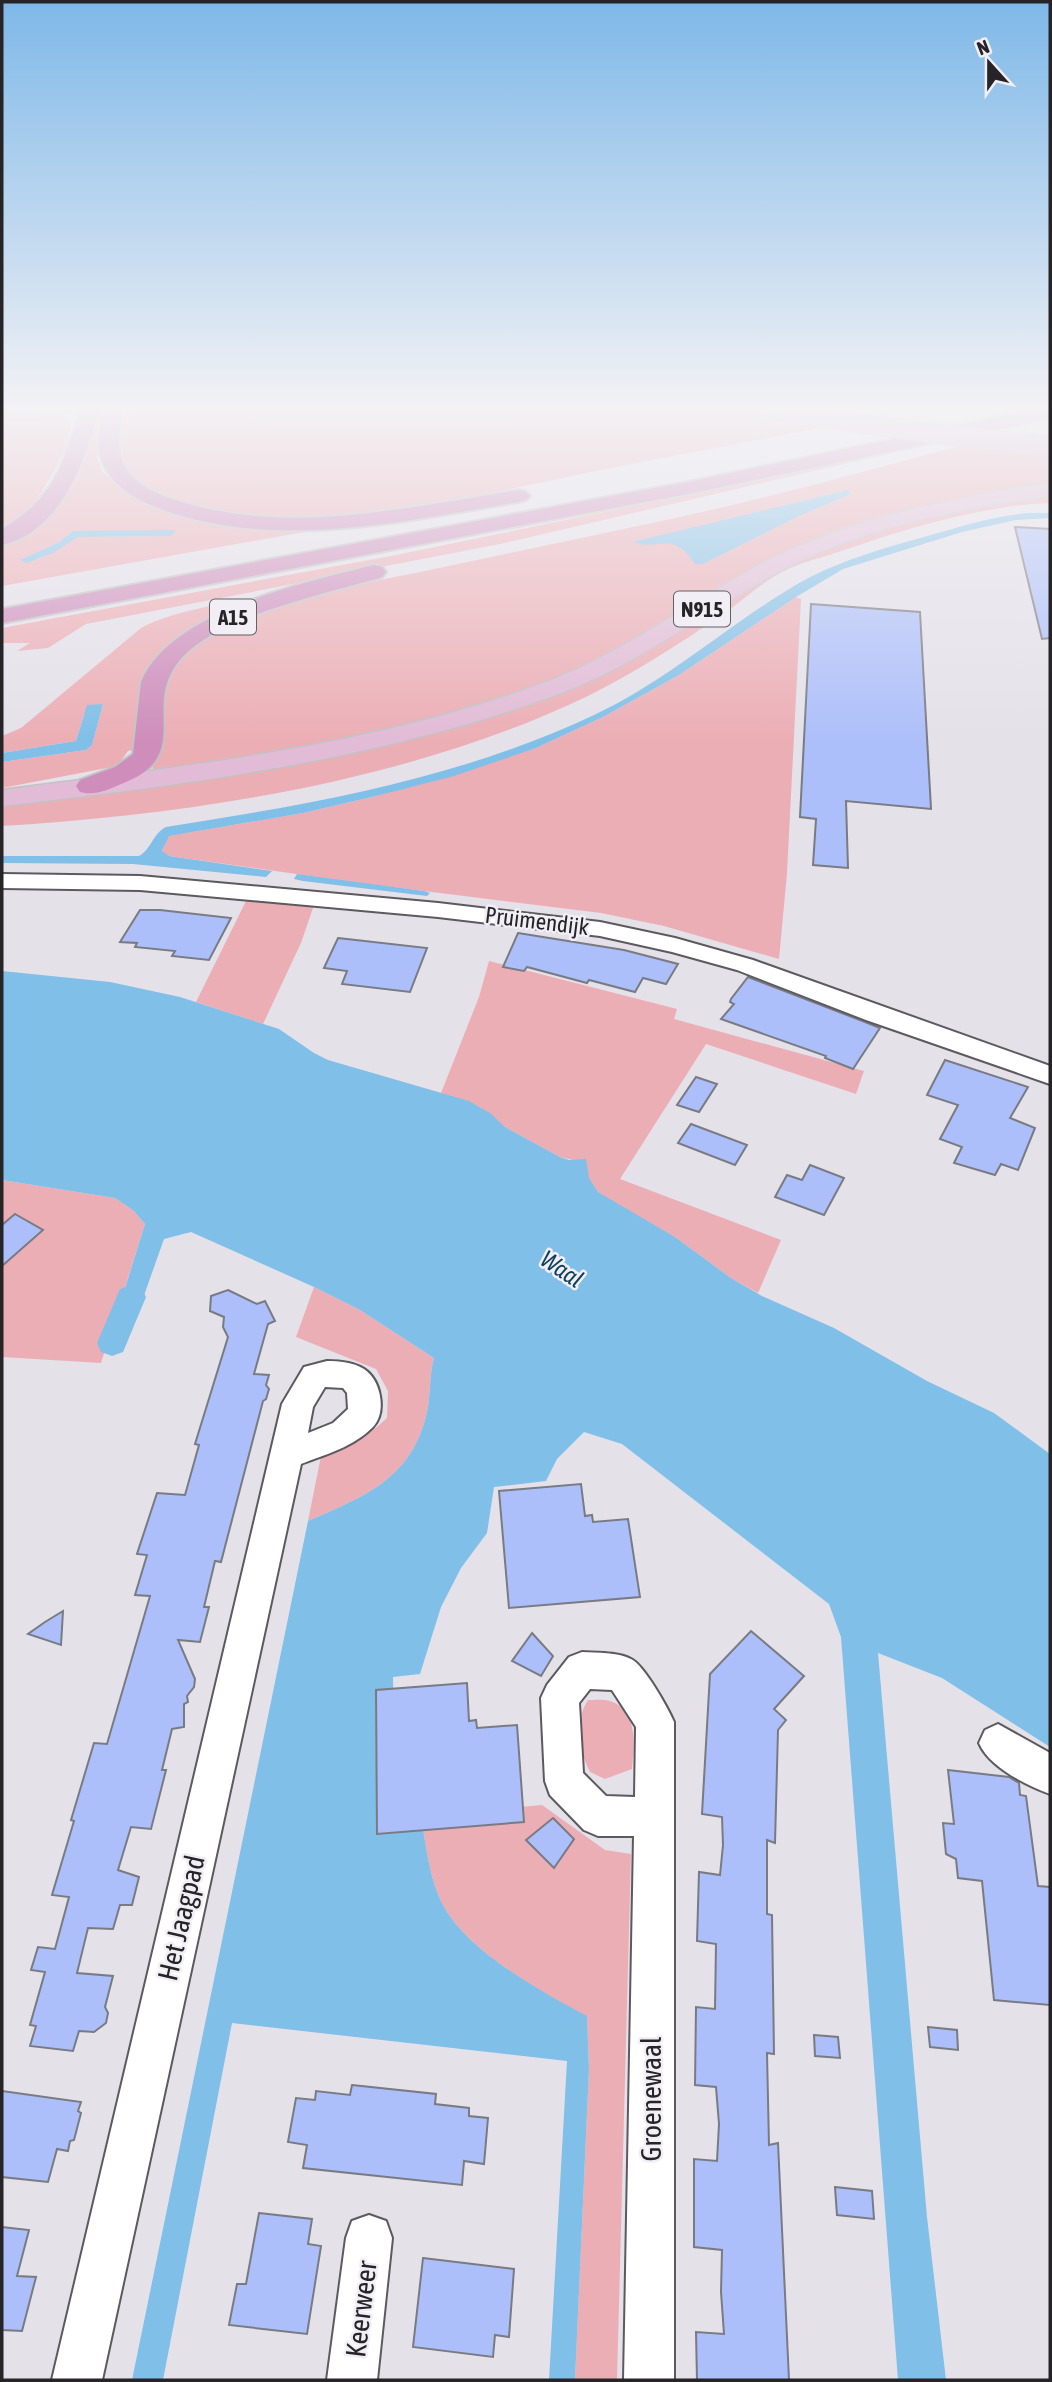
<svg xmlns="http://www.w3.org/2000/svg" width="1052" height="2382" font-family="'Asap Condensed',sans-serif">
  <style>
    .green { fill: #ecaeb5; fill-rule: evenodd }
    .water { fill: #80bfe7 }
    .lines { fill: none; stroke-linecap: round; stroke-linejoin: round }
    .canal { fill: #80bfe7; fill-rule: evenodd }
    .building { fill: #adbffa; stroke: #797b83; stroke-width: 2 }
    .minor-casing { stroke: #5c5960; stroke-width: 4 }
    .major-casing { stroke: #c2c2c3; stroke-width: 3 }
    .highway-casing { stroke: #c2c2c3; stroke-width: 4 }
    .minor { fill: #fff; fill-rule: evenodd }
    .major { fill: #e2bbd6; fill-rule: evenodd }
    .highway { fill: #ce8dbb; fill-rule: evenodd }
    .major-bridge-casing { stroke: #c2c2c3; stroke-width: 21; stroke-linecap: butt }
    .major-bridge { stroke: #e2bbd6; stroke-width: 19 }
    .labels { text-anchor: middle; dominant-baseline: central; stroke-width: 5; stroke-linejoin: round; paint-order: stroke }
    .shield { fill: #f2eef6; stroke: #636165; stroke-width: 2 }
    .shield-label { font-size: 21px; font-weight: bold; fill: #262427 }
    .street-label { font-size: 23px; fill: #262427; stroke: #f2eef6 }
    .water-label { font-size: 24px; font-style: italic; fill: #0b3f5a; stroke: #f2eef6 }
    .near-street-label { font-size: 28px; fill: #262427; stroke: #f2eef6 }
  </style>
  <rect width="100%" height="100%" fill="#e4e1e9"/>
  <!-- green -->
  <g class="green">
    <path d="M158 407H736L841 424C763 439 685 454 607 469 480 494 309 540 184 502 167 497 149 493 136 480 119 462 120 440 122 416L136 409Z"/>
    <path d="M99 412 101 413 97 458 102 471 124 492 149 504 182 515 349 524 2 586V544C26 533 67 502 78 477 87 457 90 434 96 414ZM73 531 171 536 78 537 39 559 21 560 59 542Z"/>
    <path d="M48 413C54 414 64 413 68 419 80 435 43 492 31 506 23 516 13 523 2 530V415Z"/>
    <path d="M974 442 1050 448V484C975 497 896 508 824 535 794 547 767 564 740 579 682 612 624 649 563 676 434 732 292 751 153 772 152 744 157 681 177 661 243 598 358 586 444 567 519 551 595 535 671 519 773 497 873 469 974 442ZM848 490 851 494 797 517 703 564C693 559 689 550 680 546 667 540 648 542 634 542Z"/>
    <path d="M900 451 500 544 86 624 48 648 17 651 30 643H2V628L391 556Z"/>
    <path d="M1050 493V503C978 506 906 529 838 552 821 558 802 562 786 570 763 581 742 601 722 615 679 644 634 673 588 696 411 781 196 814 2 826V804L284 766 504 710 823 550C899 522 972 507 1050 493Z"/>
    <path d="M268 596 228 609 195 627 169 647 139 749 128 751 121 761 112 767 2 788V762L86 750 92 745 103 704 84 714 76 741 2 753V736L21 728 141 628C179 608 226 604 268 596Z"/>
    <path d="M796 597 801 599 787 873 779 959 664 926 601 913 360 883 169 856 162 852 168 836 303 813 376 796 536 748 603 717 679 675Z"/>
    <path d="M249 895 315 902 301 943 263 1024 196 1002Z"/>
    <path d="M489 961 677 1009 674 1019 864 1071 856 1094 706 1044 620 1179 781 1240 758 1293 731 1278 675 1237 610 1200 598 1192 577 1161 560 1157 505 1127 480 1107 441 1093 479 997Z"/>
    <path d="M2 1180 115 1198 134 1211 145 1224 101 1363 2 1357Z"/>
    <path d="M314 1287 360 1310 434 1358C429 1376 431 1394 427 1412 412 1479 365 1496 308 1521L321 1456C348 1448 367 1437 387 1418L388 1391 376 1369 296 1337Z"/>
    <path d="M588 1700C594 1700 604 1699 610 1701 639 1710 634 1747 632 1769L605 1779 590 1772C579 1750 574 1721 588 1700Z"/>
    <path d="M542 1805 605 1850 631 1854 617 2380H575L589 2069 587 2017C543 1993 466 1950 443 1905 429 1878 426 1845 421 1816Z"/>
  </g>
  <!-- water -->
  <g class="water">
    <path d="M848 490 851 494 797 517 703 564H695C671 529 663 552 632 542Z"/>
    <path d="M1031 513H1050V518L1016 520 962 532 843 569 796 597 679 675 603 717 536 748 454 776 376 796 303 813 169 836 162 851 169 856 272 871 266 877 133 864 2 863V856H139C151 850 153 833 166 827 312 804 459 779 594 715 669 680 729 624 799 583 842 559 891 546 938 533 969 524 999 515 1031 513Z"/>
    <path d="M175 530 171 536 78 537 53 553 27 563 20 560 59 542 73 531Z"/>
    <path d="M103 704 92 745 86 750 2 762V753L76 741 87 705Z"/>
    <path d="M297 874 424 891 430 893 427 896 303 881 294 879Z"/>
    <path d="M2 971 110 982 180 997 279 1029 314 1053 328 1060 469 1101 490 1113 505 1127 560 1157 569 1160 586 1159 589 1178 598 1192 675 1237 731 1278 762 1296 834 1328 927 1381 994 1413 1050 1454V1747L942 1678 878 1653 927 2217 946 2380H898L841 1637 829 1604 622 1444 584 1432 557 1459 546 1481 494 1487 487 1533 461 1568 441 1607 420 1674 393 1677 396 1817 421 1816C426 1845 429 1878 443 1905 466 1950 543 1993 587 2016L589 2069 575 2380H549L567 2061 232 2023 163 2380H132L308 1521C365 1496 412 1479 427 1412 431 1394 429 1376 434 1358L360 1310 314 1287 191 1232 164 1239 131 1332 111 1333 145 1224 134 1211 115 1198 2 1180Z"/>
  </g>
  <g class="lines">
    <!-- canal -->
    <path class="canal" d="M131 1285 142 1289 146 1297 123 1352 112 1356 101 1352 97 1343 120 1289Z"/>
  </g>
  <!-- building -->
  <g class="building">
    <path d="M1015 527 1050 529V638L1042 639Z"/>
    <path d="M811 604 920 612 931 809 846 801 848 868 813 865 816 819 800 817Z"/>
    <path d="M140 910H160L231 918 209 960 172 956 175 951 135 947 137 943 120 942Z"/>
    <path d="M518 933 624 950 678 964 666 984 643 978 635 992 589 980 587 983 527 967 524 971 503 967Z"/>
    <path d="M338 938 427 948 410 992 342 984 347 971 324 968Z"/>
    <path d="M748 977 865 1022 880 1028 853 1069 825 1058 826 1056 721 1019 734 1004 730 1002 731 999Z"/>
    <path d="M945 1060 1028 1087 1010 1118 1035 1128 1018 1170 1001 1164 995 1175 954 1163 962 1147 940 1139 958 1105 927 1095Z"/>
    <path d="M696 1077 717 1084 699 1112 677 1105Z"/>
    <path d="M691 1124 747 1145 735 1165 678 1143Z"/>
    <path d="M810 1165 844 1178 824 1215 775 1197 787 1175 802 1180Z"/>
    <path d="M15 1214 43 1230 2 1266V1225Z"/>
    <path d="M228 1290 257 1304 265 1301 275 1321 268 1324 254 1374 269 1375 266 1385 269 1389 266 1399 263 1401 221 1562 215 1561 204 1607H209L200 1642 178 1640 195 1679 194 1687 187 1696 188 1702 184 1704V1727L172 1729 162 1770H166L151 1829 131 1827 118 1870 139 1877 132 1905H120L113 1929 88 1928 77 1973 113 1976 105 2007 108 2013 106 2023 94 2032 79 2031 73 2051 30 2046 36 2026 30 2025 45 1972 31 1970 38 1947 55 1949 69 1897 52 1895 74 1821 71 1820 94 1743 107 1744 150 1596 135 1595 147 1555 137 1554 157 1493 185 1495 199 1445 195 1444 228 1337 223 1327 224 1317 210 1311 211 1296Z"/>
    <path d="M581 1484 585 1516 592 1515 593 1522 628 1519 640 1597 509 1608 499 1491Z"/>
    <path d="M63 1611 61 1645 28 1634 45 1622Z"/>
    <path d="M751 1631 804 1676 774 1709 786 1720 778 1730 775 1843 767 1840V1914L772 1915 774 2054 767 2053 769 2145 778 2143 789 2380H697L696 2332 724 2334 721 2292 722 2250 694 2247V2159L717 2161 719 2124 716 2087 695 2085 696 2007 715 2009 716 1944 697 1941 699 1872 720 1875 723 1845 722 1817 702 1814 710 1674Z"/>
    <path d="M532 1633 553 1656 541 1676 512 1661Z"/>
    <path d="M467 1683 469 1721 476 1720 477 1728 517 1725 524 1822 377 1834 376 1690Z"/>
    <path d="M948 1770 1009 1777 1019 1783 1020 1795 1026 1796 1038 1886 1050 1887V2005L994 2000 982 1881 958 1878 956 1859 946 1854 943 1823 954 1824Z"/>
    <path d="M553 1818 574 1839 554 1868 526 1840Z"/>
    <path d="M928 2027 957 2030 958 2050 930 2047Z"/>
    <path d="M814 2035 838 2037 840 2058 815 2056Z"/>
    <path d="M352 2085 436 2094 435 2104 469 2108V2116L488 2118 484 2164 464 2161 462 2185 303 2168 307 2145 288 2142 296 2098 315 2100 316 2091 350 2095Z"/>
    <path d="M2 2091 81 2102 78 2111 81 2113 74 2140 70 2141 68 2151 57 2149 48 2182 2 2177Z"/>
    <path d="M835 2187 872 2191 874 2219 837 2215Z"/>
    <path d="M259 2213 312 2219 308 2244 321 2246 307 2334 229 2325 237 2284H246Z"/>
    <path d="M2 2227 29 2230 17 2276 36 2277 22 2331 2 2330Z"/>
    <path d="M423 2258 514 2269 509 2337 495 2335 493 2357 413 2347Z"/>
  </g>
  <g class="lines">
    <defs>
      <g id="minor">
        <path d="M2 874 140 876 438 903 600 922 675 938 753 960 1050 1066V1084L866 1020 737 970 672 952 600 936 438 917 140 890 2 888Z"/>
        <path d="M327 1361C339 1361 353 1362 364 1369 381 1380 387 1412 373 1427 353 1447 327 1454 301 1464L102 2380H52L282 1404 304 1367ZM325 1387 343 1388 347 1393 348 1409 333 1423 308 1433 313 1407Z"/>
        <path d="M582 1652C598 1653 617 1652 631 1659 644 1665 668 1708 674 1722V2380H624L634 1836H598L584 1830 550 1795 545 1781 541 1698 547 1685 569 1657ZM590 1689 612 1690 636 1727 635 1797 606 1796 583 1773 579 1703Z"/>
        <path d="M998 1724 1050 1753V1794C1026 1785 989 1767 979 1743L985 1730Z"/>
        <path d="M369 2215 386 2221 392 2238 377 2380H327L346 2238 352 2221Z"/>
      </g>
      <g id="major">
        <path d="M2 407H101L93 412 2 416Z"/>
        <path d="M752 407 800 409 803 413 794 418 754 411Z"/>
        <path d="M1050 483V495C959 509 867 526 784 569 708 609 642 662 561 693 382 760 190 784 2 806V790C185 766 370 747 544 683 628 652 695 597 773 558 859 516 956 498 1050 483Z"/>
      </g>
      <g id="highway">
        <path d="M81 407H100C85 459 63 531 2 545V529C56 497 63 464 81 407Z"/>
        <path d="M104 407H123C121 427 115 446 124 465 134 484 157 494 176 500 287 537 407 507 519 490L526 492 530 496 526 500 519 502C403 521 281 550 166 511 138 501 108 486 100 455 96 439 102 422 104 407Z"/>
        <path d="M1045 407H1050V418L688 494 2 623V609L688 482Z"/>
        <path d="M374 565 382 567 386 572 382 577C327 594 218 615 180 660 140 707 196 756 121 784 107 790 95 796 80 792L76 786 80 780 115 767 133 754 141 682C169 612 306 582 374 565Z"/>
      </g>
    </defs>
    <!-- minor casing -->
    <use href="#minor" class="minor-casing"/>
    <!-- major casing -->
    <use href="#major" class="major-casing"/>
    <!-- highway casing -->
    <use href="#highway" class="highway-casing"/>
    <!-- minor -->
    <use href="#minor" class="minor"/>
    <!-- major -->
    <use href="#major" class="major"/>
    <!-- highway -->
    <use href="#highway" class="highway"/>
    <defs>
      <path id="major-bridge" d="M794 413 928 433 1050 446"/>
    </defs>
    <!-- major-bridge casing -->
    <use href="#major-bridge" class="major-bridge-casing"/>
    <!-- major-bridge -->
    <use href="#major-bridge" class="major-bridge"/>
  </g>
  <!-- sky -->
  <linearGradient id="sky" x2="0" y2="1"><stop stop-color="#7eb8e8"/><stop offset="0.55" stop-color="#f3f2f5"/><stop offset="1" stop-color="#f3f2f5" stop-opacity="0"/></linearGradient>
  <rect width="1052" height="741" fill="url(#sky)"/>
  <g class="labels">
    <!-- shield labels -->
    <g class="shield">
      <rect x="674" y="591.5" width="56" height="35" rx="5"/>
      <rect x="210" y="599.5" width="46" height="35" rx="5"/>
    </g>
    <g class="shield-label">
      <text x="702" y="609">N915</text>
      <text x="233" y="617">A15</text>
    </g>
    <!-- street labels -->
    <g class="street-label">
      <text transform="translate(537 921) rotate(7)">Pruimendijk</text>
    </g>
    <!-- water labels -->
    <g class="water-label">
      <text transform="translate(562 1269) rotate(34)">Waal</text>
    </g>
    <!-- near-street labels -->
    <g class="near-street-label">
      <text transform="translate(181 1918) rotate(-77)">Het Jaagpad</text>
      <text transform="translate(651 2099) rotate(-90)">Groenewaal</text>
      <text transform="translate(361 2309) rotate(-83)">Keerweer</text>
    </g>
  </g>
  <!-- border -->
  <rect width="1052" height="2382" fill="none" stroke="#262427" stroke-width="7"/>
  <!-- north arrow -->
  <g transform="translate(989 63) rotate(339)" stroke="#f2eef6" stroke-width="5" paint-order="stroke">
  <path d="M0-5L12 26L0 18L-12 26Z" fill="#262427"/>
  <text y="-10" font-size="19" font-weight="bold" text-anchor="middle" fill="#262427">N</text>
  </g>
</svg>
